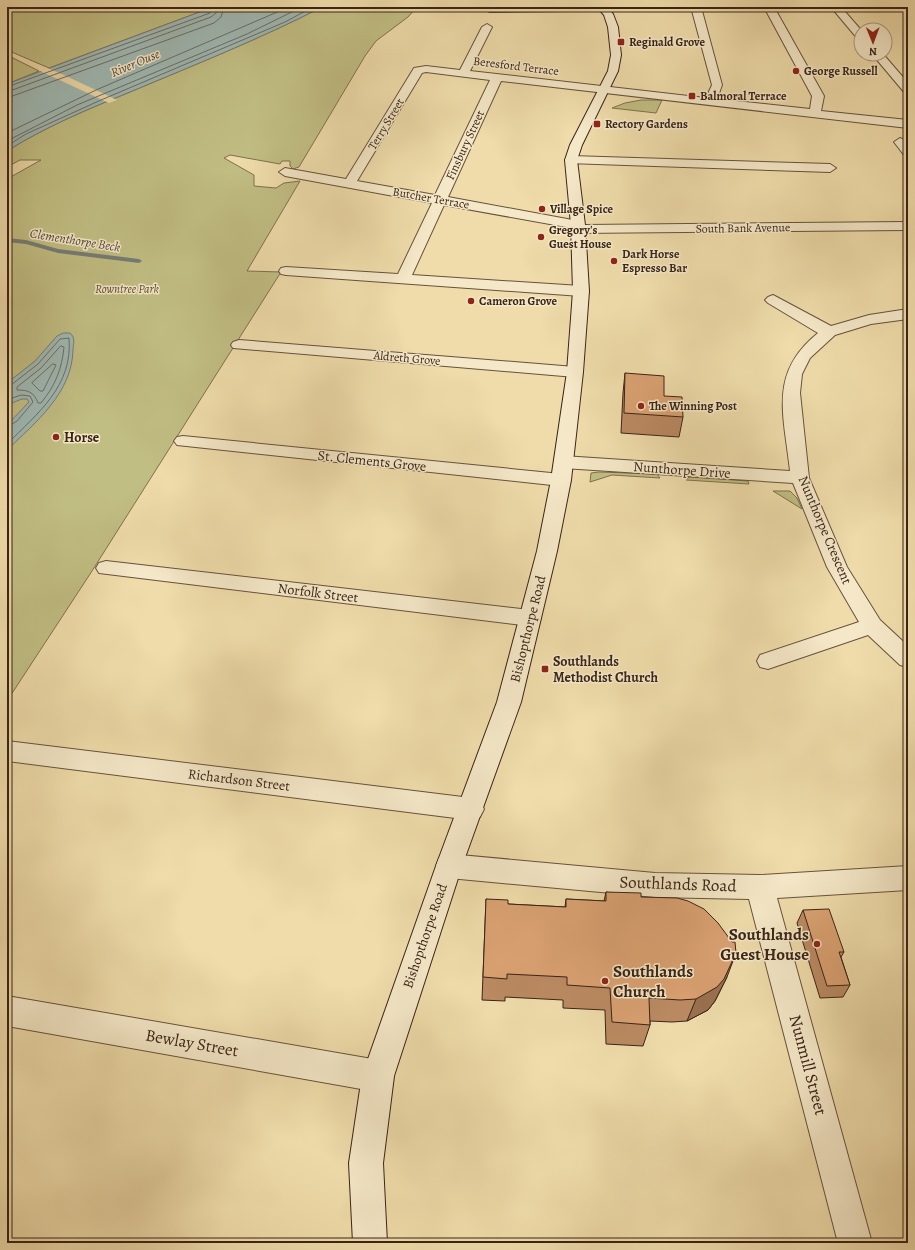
<svg xmlns="http://www.w3.org/2000/svg" width="915" height="1250" font-family="Alegreya,serif">
  <style>
    .green { fill: #c1be83; stroke: #7d714e }
    .water { fill: #9fb9b4; stroke: #767d76 }
    .pier { fill: #efdcaa }
    .lines { fill: none; stroke-linecap: round; stroke-linejoin: round }
    .shore { stroke: #6c6e66; stroke-width: 1 }
    .stream { fill: #767d76; fill-rule: evenodd }
    .street-casing { stroke: #66523c; stroke-width: 2 }
    .secondary-casing { stroke: #392418; stroke-width: 2 }
    .street { fill: #f5e8c8; fill-rule: evenodd }
    .secondary { fill: #f5e8c8; fill-rule: evenodd }
    .wall { fill: #bb8a62; stroke: #392418 }
    .shaded-wall { fill: #997150; stroke: #392418 }
    .building { fill: #daa172; stroke: #392418 }
    .poi-dot { fill: #8f2418; stroke: #f5e8c8; stroke-width: 1.5 }
    .labels { text-anchor: middle; dominant-baseline: central; stroke-width: 3; stroke-linejoin: round; paint-order: stroke }
    .far-poi-label { font-size: 12px; font-weight: bold; fill: #392418; stroke: #f5e8c8; text-anchor: start }
    .far-street-label { font-size: 12px; fill: #392418; stroke: #f5e8c8 }
    .far-park-label { font-size: 12px; font-style: italic; fill: #5b4a33; stroke: #f5e8c8 }
    .far-water-label { font-size: 13px; font-style: italic; fill: #52493f; stroke: #f5e8c8 }
    .poi-label { font-size: 14px; font-weight: bold; fill: #392418; stroke: #f5e8c8; text-anchor: start }
    .street-label { font-size: 14px; fill: #392418; stroke: #f5e8c8 }
    .near-street-label { font-size: 17px; fill: #392418; stroke: #f5e8c8 }
    .near-poi-label { font-size: 17px; font-weight: bold; fill: #392418; stroke: #f5e8c8; text-anchor: end }
  </style>
  <rect width="100%" height="100%" fill="#efdcaa"/>
  <filter id="stains"><feTurbulence type="fractalNoise" baseFrequency=".005" numOctaves="4"/><feColorMatrix values="0 0 0 0 .2 0 0 0 0 .09 0 0 0 0 .02 0 0 0 .5 -.17"/></filter>
  <radialGradient id="worn" r=".72"><stop offset=".6" stop-color="#630" stop-opacity="0"/><stop offset="1" stop-color="#630" stop-opacity=".3"/></radialGradient>
  <!-- green -->
  <g class="green">
    <path d="M7 7H213L49 68 7 50Z"/>
    <path d="M322 7H417L408 17 376 41 365 56 299 167 293 169 290 166V161H282L280 164 230 155 224 158 254 175V186L276 188 284 183 300 181 247 271 281 272 92 571 7 701V179L41 160H20L7 167V151C45 127 88 109 130 92 194 65 260 39 322 7Z"/>
    <path d="M7 55 39 71 7 84Z"/>
    <path d="M641 100H662L656 113 612 108 625 103Z"/>
    <path d="M599 472 657 474 660 478 612 475 590 482 591 473Z"/>
    <path d="M689 477 748 481 749 484 686 480Z"/>
    <path d="M773 491H790L797 498 802 509Z"/>
  </g>
  <!-- water -->
  <g class="water">
    <path d="M213 7H322C260 39 194 65 130 92 88 109 45 127 7 151V84Z"/>
    <path d="M63 333H70C76 338 73 344 73 350 72 393 36 422 7 450V425L29 402 27 399H22L7 405V383L35 361 57 336Z"/>
  </g>
  <!-- pier -->
  <path class="pier" d="M45 67 64 75 117 100 109 103 38 70Z"/>
  <g class="lines">
    <!-- shore -->
    <g class="shore">
      <path d="M7 87 210 13 213 7"/>
      <path d="M7 92 211 17 216 13 218 7"/>
      <path d="M7 98 214 23 221 17 224 7"/>
      <path d="M7 133 96 90 289 7"/>
      <path d="M7 141 77 105 247 34 302 7"/>
      <path d="M7 146 26 134 101 100 285 22 313 7"/>
      <path d="M61 346 64 347C62 369 55 386 41 403H38C34 392 28 390 17 390V387L41 368Z"/>
      <path d="M53 364 56 365 43 391H40L32 383Z"/>
      <path d="M7 386 11 385 38 364 60 339 69 338C73 386 38 413 7 444"/>
      <path d="M7 400 21 395 30 396 33 402 17 421 7 427"/>
    </g>
    <!-- stream -->
    <path class="stream" d="M7 238 26 240 58 249 139 259 142 261 139 263 58 253 26 244 7 242Z"/>
    <defs>
      <g id="street">
        <path d="M478 7H653L648 10 490 12Z"/>
        <path d="M691 7H701L722 85 717 99 810 109 812 96 764 7H774L824 96 821 111 908 120V128L501 81 448 197 578 221 583 222 585 225 908 222V230L578 233 573 232 572 228 444 205 412 275 581 286 586 288 589 291 586 294 581 296 286 275 281 274 279 271 281 268 286 267 398 274 432 203 285 176 279 172 285 168 346 179 414 68 426 66 460 70 482 27 487 24 492 27 470 71 706 98 712 85ZM426 72 490 80 435 195 357 181 422 73Z"/>
        <path d="M831 7H841L861 30V39L857 38Z"/>
        <path d="M872 54H883L908 83V93L904 92Z"/>
        <path d="M900 138C909 141 908 148 908 156L904 155 894 142Z"/>
        <path d="M571 156 830 164 836 168 830 172 567 163 565 160 567 157Z"/>
        <path d="M773 295 831 326 869 315 908 309V319L871 324 835 335 810 358 802 374 800 393 809 478 847 567 880 620 908 646V667L900 665 868 635 768 669 760 667 757 661 760 655 859 622 827 567 793 483 563 468 556 466 554 462 556 458 563 456 790 471C784 415 768 373 818 333L768 303 765 300 768 297Z"/>
        <path d="M239 340 575 367 581 368 583 372 581 376 575 377 233 348 231 345 233 342Z"/>
        <path d="M183 436 561 474 568 476 571 480 568 484 561 486 177 445 174 441 177 437Z"/>
        <path d="M106 561 530 610 538 612 541 618 538 624 530 626 99 573 96 568 99 563Z"/>
        <path d="M7 741 471 798 480 801 484 809 480 817 471 820 7 761Z"/>
        <path d="M449 854 655 873 760 875 908 866V890L777 898 872 1243H838L749 899 655 897 449 878 439 874 436 866 439 858Z"/>
        <path d="M7 996 378 1060 389 1065 394 1076 389 1087 378 1092 7 1026Z"/>
      </g>
      <path id="secondary" d="M597 7H607L613 14 618 27 621 55 618 71 582 145 577 160 585 225 589 291 583 372 571 480 557 551 521 702 462 866 394 1076 383 1163 387 1243H353L349 1163 362 1076 436 866 497 702 537 551 551 480 567 372 573 291 571 225 565 160 570 145 608 71 611 55 608 27 604 15Z"/>
    </defs>
    <!-- street casing -->
    <use href="#street" class="street-casing"/>
    <!-- secondary casing -->
    <use href="#secondary" class="secondary-casing"/>
    <!-- street -->
    <use href="#street" class="street"/>
    <!-- secondary -->
    <use href="#secondary" class="secondary"/>
  </g>
  <!-- wall -->
  <g class="wall">
    <path d="M625 373 664 396 683 417 679 437 621 433 623 393Z"/>
    <path d="M606 892 641 897 727 977 715 1001 708 1010 687 1021 672 1022 650 1021V1025L643 1046 606 1044 605 1010 563 1008V1000L505 997V1001L482 1000 486 899 508 904 565 907 566 899 604 901Z"/>
    <path d="M803 910 844 952 841 957 850 985 843 997 820 998 797 923Z"/>
  </g>
  <!-- shaded-wall -->
  <path class="shaded-wall" d="M736 953 727 977 715 1001 708 1010 687 1021 696 999Z"/>
  <!-- building -->
  <g class="building">
    <path d="M625 373 664 376V396L682 397 683 417 624 413Z"/>
    <path d="M606 892 641 893V897L677 898 688 901 704 909 718 923 732 942H735L736 953 724 979 717 987 696 999 680 1000 649 998 650 1025 612 1022 610 988 567 985V977L507 974V979L483 977 486 899 508 900V904L566 907V899L606 901Z"/>
    <path d="M829 909 844 952H839L850 985 827 986 803 910Z"/>
  </g>
  <!-- markers -->
  <g class="poi-dot">
    <rect x="617" y="38" width="8" height="8" rx="2"/>
    <circle cx="796" cy="71" r="4"/>
    <rect x="688" y="92" width="8" height="8" rx="2"/>
    <rect x="593" y="120" width="8" height="8" rx="2"/>
    <circle cx="542" cy="209" r="4"/>
    <circle cx="541" cy="237" r="4"/>
    <circle cx="614" cy="261" r="4"/>
    <circle cx="471" cy="301" r="4"/>
    <circle cx="641" cy="406" r="4"/>
    <circle cx="56" cy="437" r="4"/>
    <rect x="541" y="665" width="8" height="8" rx="2"/>
    <circle cx="817" cy="944" r="4"/>
    <circle cx="605" cy="981" r="4"/>
  </g>
  <g class="labels">
    <!-- far-poi labels -->
    <g class="far-poi-label">
      <text x="629" y="42">Reginald Grove</text>
      <text x="804" y="71">George Russell</text>
      <text x="700" y="96">Balmoral Terrace</text>
      <text x="605" y="124">Rectory Gardens</text>
      <text x="550" y="209">Village Spice</text>
      <text x="549" y="230">Gregory's<tspan x="549" dy="14">Guest House</tspan></text>
      <text x="622" y="254">Dark Horse<tspan x="622" dy="14">Espresso Bar</tspan></text>
      <text x="479" y="301">Cameron Grove</text>
      <text x="649" y="406">The Winning Post</text>
    </g>
    <!-- far-street labels -->
    <g class="far-street-label">
      <text transform="translate(516 66) rotate(7)">Beresford Terrace</text>
      <text transform="translate(386 124) rotate(-59)">Terry Street</text>
      <text transform="translate(465 145) rotate(-65)">Finsbury Street</text>
      <text transform="translate(431 198) rotate(10)">Butcher Terrace</text>
      <text transform="translate(743 228) rotate(-1)">South Bank Avenue</text>
      <text transform="translate(407 358) rotate(5)">Aldreth Grove</text>
    </g>
    <!-- far-park labels -->
    <g class="far-park-label">
      <text x="127" y="289">Rowntree Park</text>
    </g>
    <!-- far-water labels -->
    <g class="far-water-label">
      <text transform="translate(135 63) rotate(-23)">River Ouse</text>
      <text transform="translate(75 240) rotate(9)">Clementhorpe Beck</text>
    </g>
    <!-- poi labels -->
    <g class="poi-label">
      <text x="64" y="437">Horse</text>
      <text x="553" y="661">Southlands<tspan x="553" dy="16">Methodist Church</tspan></text>
    </g>
    <!-- street labels -->
    <g class="street-label">
      <text transform="translate(372 461) rotate(6)">St. Clements Grove</text>
      <text transform="translate(682 470) rotate(4)">Nunthorpe Drive</text>
      <text transform="translate(825 530) rotate(67)">Nunthorpe Crescent</text>
      <text transform="translate(318 593) rotate(7)">Norfolk Street</text>
      <text transform="translate(528 629) rotate(-76)">Bishopthorpe Road</text>
      <text transform="translate(239 780) rotate(7)">Richardson Street</text>
      <text transform="translate(425 936) rotate(-71)">Bishopthorpe Road</text>
    </g>
    <!-- near-street labels -->
    <g class="near-street-label">
      <text transform="translate(678 884) rotate(2)">Southlands Road</text>
      <text transform="translate(192 1043) rotate(10)">Bewlay Street</text>
      <text transform="translate(808 1065) rotate(75)">Nunmill Street</text>
    </g>
    <!-- near-poi labels -->
    <g class="near-poi-label">
      <text x="809" y="934">Southlands<tspan x="809" dy="20">Guest House</tspan></text>
      <text x="613" y="971" text-anchor="start">Southlands<tspan x="613" dy="20">Church</tspan></text>
    </g>
  </g>
  <!-- margin -->
  <rect width="915" height="1250" fill="none" stroke="#efdcaa" stroke-width="24"/>
  <rect x="8" y="8" width="899" height="1234" fill="none" stroke="#392418" stroke-width="2"/>
  <rect x="12" y="12" width="891" height="1226" fill="none" stroke="#392418"/>
  <!-- north arrow -->
  <g transform="translate(873 42) rotate(179)"><circle r="19" fill="#f5e8c8" stroke="#aa9a82"/>
  <path d="M0-3L7 15L0 10L-7 15Z" fill="#8f2418"/>
  <text y="-6" font-size="11" font-weight="bold" text-anchor="middle" fill="#392418">N</text>
  </g>
  <rect width="100%" height="100%" filter="url(#stains)"/>
  <rect width="100%" height="100%" fill="url(#worn)"/>
</svg>
